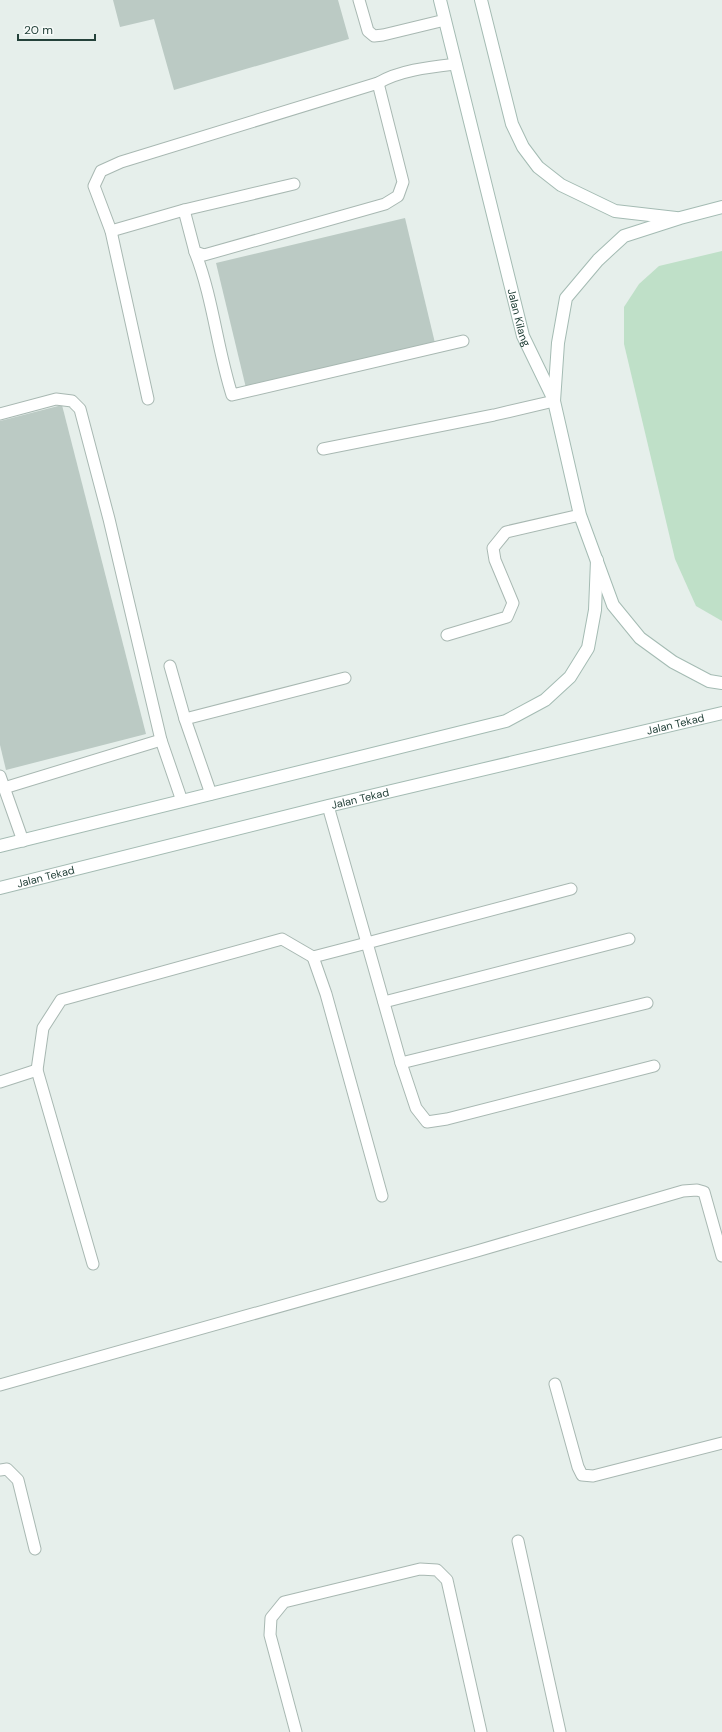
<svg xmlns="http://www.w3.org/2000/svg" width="722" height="1732" font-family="'DM Sans',sans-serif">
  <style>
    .green { fill: #bfe0c8 }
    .building { fill: #bbcac4 }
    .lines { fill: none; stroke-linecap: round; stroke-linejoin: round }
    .lane-casing { stroke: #a8b8b2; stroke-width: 13 }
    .secondary-casing { stroke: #a4bbb3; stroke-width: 14 }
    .lane { stroke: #fff; stroke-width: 11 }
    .secondary { stroke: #fff; stroke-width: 12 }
    .labels { text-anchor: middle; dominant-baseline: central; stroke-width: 3; stroke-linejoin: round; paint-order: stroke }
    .street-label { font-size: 11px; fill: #24423a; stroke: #f7fbf9 }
  </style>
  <rect width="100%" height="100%" fill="#e6efeb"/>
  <!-- green -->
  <path class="green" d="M722 251V621L696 606 675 559 624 344V307L639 284 659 266Z"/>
  <!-- building -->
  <g class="building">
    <path d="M113 0H338L349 39 174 90 154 19 120 27Z"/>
    <path d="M405 218 435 343 246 388 216 263Z"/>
    <path d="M62 405 146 734 6 770 0 745V421Z"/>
  </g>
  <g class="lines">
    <defs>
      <g id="lane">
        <path d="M359 0 368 31 374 36 383 35 445 20"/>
        <path d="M294 184 184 210 195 252 204 255 385 204 398 196 403 182 378 83"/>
        <path d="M111 231 184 210"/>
        <path d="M195 252C213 298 217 348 232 395L463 341"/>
        <path d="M148 399 111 231 94 186 101 171 121 162 378 83C400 70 430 67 456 64"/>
        <path d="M0 414 56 399 72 401 80 409 109 519 161 740 182 801"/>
        <path d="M323 449 494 415 554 401"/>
        <path d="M447 635 507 617 513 603 495 560 493 548 506 532 580 515"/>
        <path d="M170 666 185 719 211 794"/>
        <path d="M185 719 345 678"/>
        <path d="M0 776 23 841"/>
        <path d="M4 788 161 740"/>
        <path d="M571 889 367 943 401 1063 416 1108 427 1122 447 1119 654 1066"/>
        <path d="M313 957 326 994 382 1196"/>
        <path d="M384 1002 629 939"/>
        <path d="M401 1063 647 1003"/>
        <path d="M0 1082 37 1070"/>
        <path d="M93 1264 37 1070 43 1028 61 1000 282 939 313 957 367 943 328 806"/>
        <path d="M555 1384 578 1467 582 1475 593 1476 722 1443"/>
        <path d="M0 1385 477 1251 683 1191 697 1190 704 1192 722 1256"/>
        <path d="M0 1470 7 1469 18 1480 35 1549"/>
        <path d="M518 1541 560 1732"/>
        <path d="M296 1732 270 1635 271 1618 284 1602 420 1569 437 1570 447 1580 481 1732"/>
      </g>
      <g id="secondary">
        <path id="s1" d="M440 0 523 336 554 400"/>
        <path d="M481 0 512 124 523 147 538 167 561 185 615 211 676 218"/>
        <path d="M722 207 680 218 624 236 598 260 566 298 558 343 554 401 580 515 613 605 640 638 673 662 709 681 722 683"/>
        <path d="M0 846 506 721 545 700 570 677 588 648 595 610 597 560"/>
        <path id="s2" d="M0 888 328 806 722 713"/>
      </g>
    </defs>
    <!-- lane casing -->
    <use href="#lane" class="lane-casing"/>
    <!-- secondary casing -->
    <use href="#secondary" class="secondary-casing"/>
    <!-- lane -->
    <use href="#lane" class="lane"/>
    <!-- secondary -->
    <use href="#secondary" class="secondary"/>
  </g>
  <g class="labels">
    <!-- street labels -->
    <g class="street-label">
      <text stroke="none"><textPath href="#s1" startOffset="327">Jalan Kilang</textPath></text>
      <text stroke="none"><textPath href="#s2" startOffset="695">Jalan Tekad</textPath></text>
      <text stroke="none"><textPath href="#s2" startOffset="371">Jalan Tekad</textPath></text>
      <text stroke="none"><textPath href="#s2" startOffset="47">Jalan Tekad</textPath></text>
    </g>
  </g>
  <!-- scale -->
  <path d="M18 34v6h77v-6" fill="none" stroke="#24423a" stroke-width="2"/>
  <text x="24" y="34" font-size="12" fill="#24423a" stroke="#f7fbf9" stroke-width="3" paint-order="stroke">20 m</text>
</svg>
